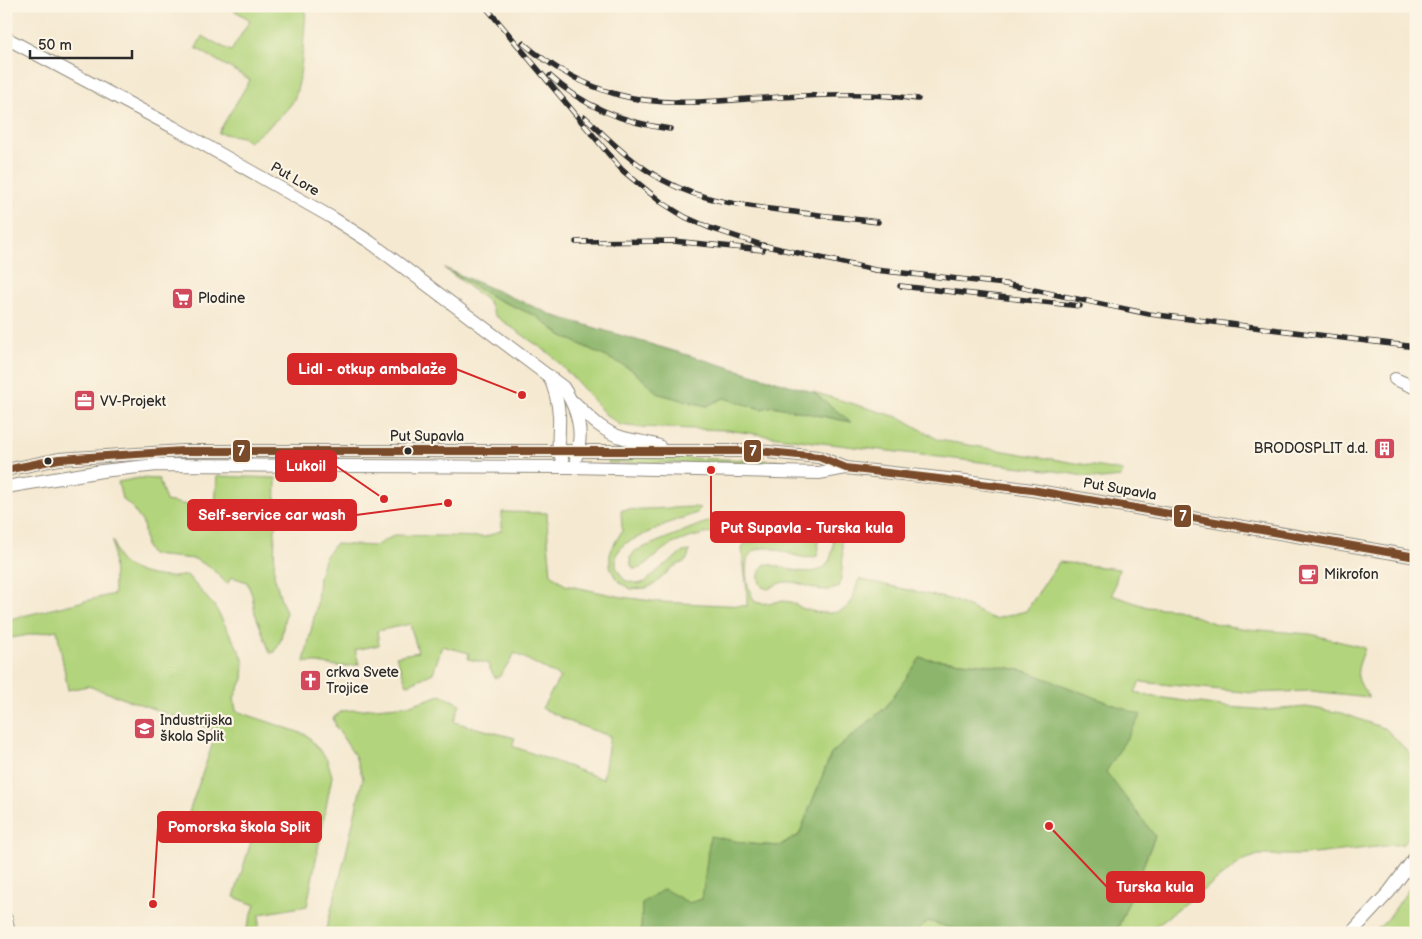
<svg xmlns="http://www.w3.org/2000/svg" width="1422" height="939" font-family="'Balsamiq Sans',sans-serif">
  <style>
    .green { fill: #b2d47c; stroke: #6e8054 }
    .forest { fill: #8db66c; stroke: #5c704c }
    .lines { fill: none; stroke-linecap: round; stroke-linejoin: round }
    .street-casing { stroke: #908a7e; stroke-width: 14 }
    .street { stroke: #fff; stroke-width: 12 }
    .rail-casing { stroke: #2b2b2b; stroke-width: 5.5 }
    .rail { stroke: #fcf5e5; stroke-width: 4; stroke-dasharray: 11; stroke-linecap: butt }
    .bus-1-casing { stroke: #fcf5e5; stroke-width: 11 }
    .bus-1 { stroke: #7a4b2a; stroke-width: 8 }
    .bus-dot { fill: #2b2b2b; stroke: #fcf5e5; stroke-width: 2 }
    .labels { text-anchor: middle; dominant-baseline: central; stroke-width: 4.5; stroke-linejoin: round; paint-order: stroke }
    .street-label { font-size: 14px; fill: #2b2b2b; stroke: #fcf5e5 }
    .poi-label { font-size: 14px; fill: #2b2b2b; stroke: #fcf5e5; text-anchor: start }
    .leader { fill: none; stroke: #d62828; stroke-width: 2 }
    .callout-dot { fill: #d62828; stroke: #fcf5e5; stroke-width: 2 }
    .callout { fill: #d62828; stroke: #d62828; stroke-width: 2 }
    .callout-label { font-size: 15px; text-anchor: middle; font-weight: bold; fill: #fff }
    .line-badge { stroke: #fcf5e5; stroke-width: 2 }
    .badge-label { font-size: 14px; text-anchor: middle; font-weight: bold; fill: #fff }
  </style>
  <rect width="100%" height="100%" fill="#fcf5e5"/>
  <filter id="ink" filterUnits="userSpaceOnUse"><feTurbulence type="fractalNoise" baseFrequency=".02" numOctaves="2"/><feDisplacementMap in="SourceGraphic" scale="10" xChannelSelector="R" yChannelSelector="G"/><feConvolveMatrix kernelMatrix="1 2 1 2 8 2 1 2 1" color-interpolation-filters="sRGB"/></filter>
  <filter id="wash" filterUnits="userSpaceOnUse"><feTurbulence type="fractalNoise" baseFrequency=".0096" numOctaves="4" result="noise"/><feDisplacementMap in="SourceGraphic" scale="20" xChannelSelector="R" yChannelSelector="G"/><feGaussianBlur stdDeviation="1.12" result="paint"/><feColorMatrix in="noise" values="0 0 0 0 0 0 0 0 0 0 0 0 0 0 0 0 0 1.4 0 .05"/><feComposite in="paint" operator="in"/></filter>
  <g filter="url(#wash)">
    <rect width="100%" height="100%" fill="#f5e9d1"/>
    <!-- green -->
    <g class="green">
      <path d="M227 6H298L306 11C304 30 302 89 292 103 281 118 264 130 249 142L242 137 218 133 250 80 196 48 202 36 231 51 250 20Z"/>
      <path d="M444 268 494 298 536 316 561 335 631 369 659 394 706 406 724 398 761 409 773 406 850 422 813 392 901 418 939 440 1123 471 1121 477 1101 479 1055 471 814 442 727 430 636 427 620 425 605 414 581 386 550 354 494 315 489 302Z"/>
      <path d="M608 456 789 461 790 463H608Z"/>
      <path d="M217 476 276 478 274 575 282 603 286 611 281 639 275 652 270 653 255 613 252 595 247 582 232 577 227 584 211 568 195 559 151 555 146 547 143 523 130 505 122 499 118 482 139 478 159 479 166 501 215 510Z"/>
      <path d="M693 507 700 508 697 513 668 523 624 544 616 555V567L624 580 638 584 645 582 662 567 683 552 690 551 686 561 673 567 655 584 646 588 631 589 622 584 615 577 610 566V551L622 531 621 510Z"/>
      <path d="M502 512 547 513 548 541 551 574 565 585 622 597 659 602 747 606V592L742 548 744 544C762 540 801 527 817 538L819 548 817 556C795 565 766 533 748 557 744 573 747 588 755 602 767 606 778 599 790 602 795 603 799 607 804 609 817 613 839 617 849 605 854 600 856 586 859 579L953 600 994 619 1026 611 1059 562 1119 569 1112 595 1147 607 1176 609 1216 624 1247 629 1310 634 1365 648C1356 673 1353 675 1369 697L1311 691 1252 693 1140 682 1135 692 1149 696 1228 707 1269 710 1306 707 1342 713 1386 729 1416 760V828L1403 844 1305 855H1258L1242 861 1146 933H1116L1155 836 1026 671 992 665 921 658 885 708 831 754 799 835 780 846 750 844 702 899 689 903H642L641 933H325L345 858 363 778 355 756 336 727 333 718 342 711 410 705 441 695 460 704 454 722 515 738 512 746 603 779 610 736 575 724 542 708 560 677 515 653 500 676 495 678 487 663 468 659 469 653 442 646 433 673 407 685 396 656 418 652 410 624 377 631 379 645 355 650 359 664C337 670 325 662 304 662L317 604 319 577 325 556 335 544 375 546 395 535 485 537 502 530Z"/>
      <path d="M757 513C771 513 813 510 823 515 848 528 844 564 839 587 820 596 806 582 787 582 780 582 774 586 768 589L762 587C757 579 758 571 765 564 784 565 819 584 830 559 832 553 834 546 833 540 832 533 827 525 820 523 800 517 779 523 759 525 729 529 698 533 670 545 659 551 651 562 640 568L634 569 631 565 630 558 635 551 701 524 723 518Z"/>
      <path d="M113 540C115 546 116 555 119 559 132 575 169 580 187 575L215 607 242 656 244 664 243 679 234 698 236 711 307 735 327 759 332 776 307 906 260 914 258 933H245L255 905 234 897 253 835 189 812 217 731 88 686 68 690 57 630 6 639V620L114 594Z"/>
      <path d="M1416 879V889L1412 891 1409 901 1416 909V933H1373L1387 920Z"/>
      <path d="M928 921 957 930 958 933H916Z"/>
    </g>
    <!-- forest -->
    <g class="forest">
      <path d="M444 268 555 316 813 392 851 422 773 406 761 409 724 398 707 406 659 394 631 369 561 335 536 316 494 298Z"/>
      <path d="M920 658 992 665 1026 671 1141 715 1106 772 1155 836 1116 933H958L957 930 928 921 916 933H641L642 903 664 889 689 903 702 899 710 836 750 844 779 846 799 835 831 754 885 708Z"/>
    </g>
  </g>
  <g filter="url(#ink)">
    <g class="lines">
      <defs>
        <g id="street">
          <path d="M6 38 173 127 331 217 370 242 563 387C577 408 585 431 576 457"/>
          <path d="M549 376C555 389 558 401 559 415 560 429 556 447 562 459"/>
          <path d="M1395 379 1416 388"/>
          <path d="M575 403C589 417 604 433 624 438 636 441 648 442 659 446"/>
          <path d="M6 470 59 459 183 451H758L819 457 846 468 966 481 1032 490 1416 557"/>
          <path d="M6 487 102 471 157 465 571 467 819 473 846 468"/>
          <path d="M6 919 9 933"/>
          <path d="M1351 933 1389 892 1416 856"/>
        </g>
      </defs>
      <!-- street casing -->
      <use href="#street" class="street-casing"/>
      <!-- street -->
      <use href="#street" class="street"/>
      <defs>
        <g id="rail">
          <path d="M485 6 622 170 661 202 685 217 710 228 762 245 875 270 1005 284 1149 314 1416 347"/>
          <path d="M523 43C551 67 583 85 619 95 660 106 705 102 747 99 804 96 861 91 918 99"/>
          <path d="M550 76C584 107 625 123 670 129"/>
          <path d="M585 117C605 136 625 156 648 171 690 200 738 205 786 211 817 215 847 218 878 222"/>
          <path d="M576 242 673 241 763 250"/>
          <path d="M900 286 1080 306"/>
        </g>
      </defs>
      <!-- rail casing -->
      <use href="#rail" class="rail-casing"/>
      <!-- rail -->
      <use href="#rail" class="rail"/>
      <defs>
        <path id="bus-1" d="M6 470 59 459 183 451H758L819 457 846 468 1032 490 1416 557"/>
      </defs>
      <!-- bus-1 casing -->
      <use href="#bus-1" class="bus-1-casing"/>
      <!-- bus-1 -->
      <use href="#bus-1" class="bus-1"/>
    </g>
  </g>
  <!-- icons -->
  <defs>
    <symbol id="supermarket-square" viewBox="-11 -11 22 22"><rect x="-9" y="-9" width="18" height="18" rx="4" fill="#d1495b" stroke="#fcf5e5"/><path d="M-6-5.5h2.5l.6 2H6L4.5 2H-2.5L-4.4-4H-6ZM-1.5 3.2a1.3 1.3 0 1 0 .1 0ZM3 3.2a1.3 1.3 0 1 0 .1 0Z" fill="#fff"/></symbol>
    <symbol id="office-square" viewBox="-11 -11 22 22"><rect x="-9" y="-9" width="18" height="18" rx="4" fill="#d1495b" stroke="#fcf5e5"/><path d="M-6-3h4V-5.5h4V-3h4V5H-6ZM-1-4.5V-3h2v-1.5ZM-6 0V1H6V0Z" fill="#fff"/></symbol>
    <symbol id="building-square" viewBox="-11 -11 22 22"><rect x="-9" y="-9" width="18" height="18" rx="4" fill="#d1495b" stroke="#fcf5e5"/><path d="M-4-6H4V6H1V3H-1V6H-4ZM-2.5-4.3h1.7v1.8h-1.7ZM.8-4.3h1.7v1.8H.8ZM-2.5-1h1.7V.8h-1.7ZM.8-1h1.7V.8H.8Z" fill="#fff"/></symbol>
    <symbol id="cafe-square" viewBox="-11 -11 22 22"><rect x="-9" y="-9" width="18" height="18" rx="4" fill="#d1495b" stroke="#fcf5e5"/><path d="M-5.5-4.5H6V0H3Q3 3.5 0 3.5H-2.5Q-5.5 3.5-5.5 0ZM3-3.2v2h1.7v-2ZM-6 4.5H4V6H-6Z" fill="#fff"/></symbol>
    <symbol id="church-square" viewBox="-11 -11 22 22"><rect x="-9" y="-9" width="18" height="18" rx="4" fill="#d1495b" stroke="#fcf5e5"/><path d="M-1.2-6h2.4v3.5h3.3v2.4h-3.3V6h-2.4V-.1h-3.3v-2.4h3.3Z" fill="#fff"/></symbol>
    <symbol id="school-square" viewBox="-11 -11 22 22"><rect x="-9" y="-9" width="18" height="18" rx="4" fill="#d1495b" stroke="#fcf5e5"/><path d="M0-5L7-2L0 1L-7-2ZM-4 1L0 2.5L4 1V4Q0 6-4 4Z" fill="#fff"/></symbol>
  </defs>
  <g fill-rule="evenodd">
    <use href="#supermarket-square" x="170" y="286" width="25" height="25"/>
    <use href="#office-square" x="72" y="388" width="25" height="25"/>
    <use href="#building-square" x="1372" y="436" width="25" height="25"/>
    <use href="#cafe-square" x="1296" y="562" width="25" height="25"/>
    <use href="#church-square" x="298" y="668" width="25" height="25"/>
    <use href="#school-square" x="132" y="716" width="25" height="25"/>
  </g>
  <!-- markers -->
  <g class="bus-dot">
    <circle cx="408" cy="451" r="4.5"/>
    <circle cx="48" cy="461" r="4.5"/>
  </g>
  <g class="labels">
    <!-- street labels -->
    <g class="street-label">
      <text transform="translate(295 179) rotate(30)">Put Lore</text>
      <text x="427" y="436">Put Supavla</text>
      <text transform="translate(1120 489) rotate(10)">Put Supavla</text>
    </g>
    <!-- poi labels -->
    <g class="poi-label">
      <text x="198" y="298">Plodine</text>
      <text x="100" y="401">VV-Projekt</text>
      <text x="1368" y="448" text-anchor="end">BRODOSPLIT d.d.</text>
      <text x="1324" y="574">Mikrofon</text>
      <text x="326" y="672">crkva Svete<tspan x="326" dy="16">Trojice</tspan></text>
      <text x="160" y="720">Industrijska<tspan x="160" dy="16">škola Split</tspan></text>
    </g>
  </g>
  <!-- callouts -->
  <path class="leader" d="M522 395L456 369M384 499L336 466M448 503L356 515M711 470L711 527M153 904L158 827M1049 826L1107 887"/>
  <g class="callout-dot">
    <circle cx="522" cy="395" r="5"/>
    <circle cx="384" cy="499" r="5"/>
    <circle cx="448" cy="503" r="5"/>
    <circle cx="711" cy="470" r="5"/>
    <circle cx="153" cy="904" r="5"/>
    <circle cx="1049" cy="826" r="5"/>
  </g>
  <g class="callout">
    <rect x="288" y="354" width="168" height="30" rx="5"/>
    <rect x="276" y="451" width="60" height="30" rx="5"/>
    <rect x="188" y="500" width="168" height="30" rx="5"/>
    <rect x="711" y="512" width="193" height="30" rx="5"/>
    <rect x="158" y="812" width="163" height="30" rx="5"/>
    <rect x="1107" y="872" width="97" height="30" rx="5"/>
  </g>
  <g class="callout-label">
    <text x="372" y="374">Lidl - otkup ambalaže</text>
    <text x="306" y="471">Lukoil</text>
    <text x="272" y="520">Self-service car wash</text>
    <text x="807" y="533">Put Supavla - Turska kula</text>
    <text x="239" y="832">Pomorska škola Split</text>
    <text x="1155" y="892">Turska kula</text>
  </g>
  <g class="line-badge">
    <rect x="232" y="439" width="19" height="24" rx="5" fill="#7a4b2a"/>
    <rect x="743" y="439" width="19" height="24" rx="5" fill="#7a4b2a"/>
    <rect x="1173" y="504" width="19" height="24" rx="5" fill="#7a4b2a"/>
  </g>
  <g class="badge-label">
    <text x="241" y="456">7</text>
    <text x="753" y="456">7</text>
    <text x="1183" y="521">7</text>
  </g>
  <!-- margin -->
  <rect width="1422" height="939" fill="none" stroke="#fcf5e5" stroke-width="25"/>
  <!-- scale -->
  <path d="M30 50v8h102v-8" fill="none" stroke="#2b2b2b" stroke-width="2.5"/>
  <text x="38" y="50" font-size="15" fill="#2b2b2b" stroke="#fcf5e5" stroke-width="4" paint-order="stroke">50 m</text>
</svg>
